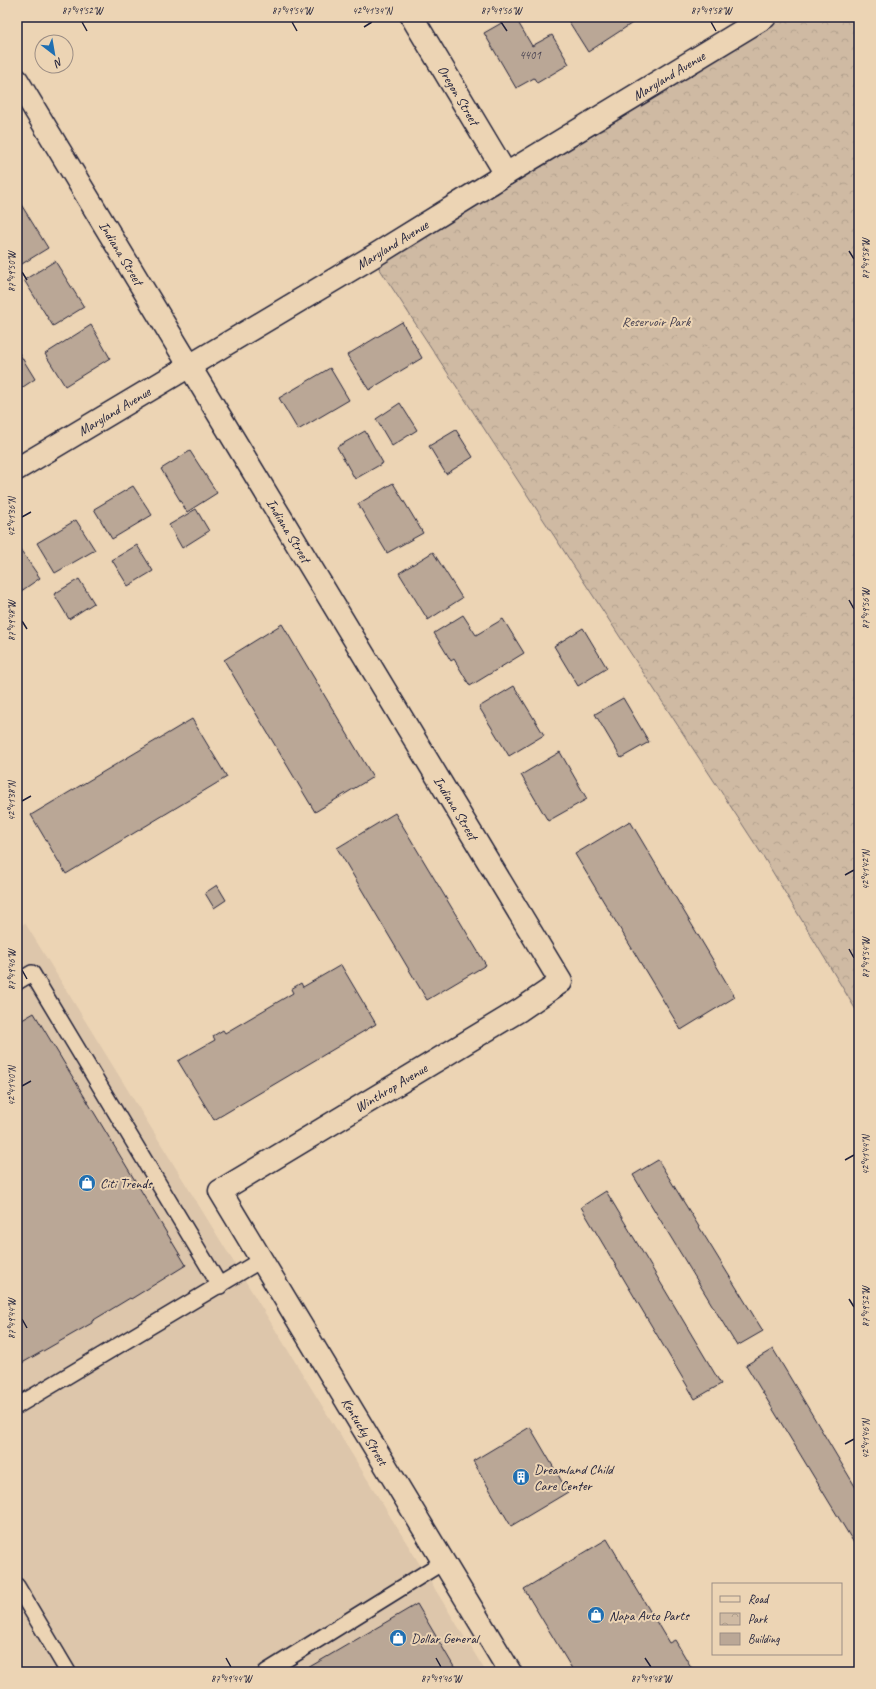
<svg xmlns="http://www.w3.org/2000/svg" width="876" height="1689" font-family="Caveat,sans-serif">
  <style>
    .built { fill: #ddc6ab }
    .park { fill: url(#park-crowns); stroke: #786e6f }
    .building { fill: #baa796; stroke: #22223b }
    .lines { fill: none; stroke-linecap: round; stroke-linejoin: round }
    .service-casing { stroke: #22223b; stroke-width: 18 }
    .minor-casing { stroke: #22223b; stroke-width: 25 }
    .service { stroke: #ecd4b4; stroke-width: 15 }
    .minor { stroke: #ecd4b4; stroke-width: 22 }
    .ticks { fill: none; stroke: #22223b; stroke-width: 1.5 }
    .labels { text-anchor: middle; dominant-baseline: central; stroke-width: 4; stroke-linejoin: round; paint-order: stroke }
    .number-label { font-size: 12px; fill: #484352 }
    .street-label { font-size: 14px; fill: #22223b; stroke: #ecd4b4 }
    .park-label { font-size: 14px; fill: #454050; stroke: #ecd4b4 }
    .poi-label { font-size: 14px; fill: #22223b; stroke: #ecd4b4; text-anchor: start }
    .neatline { fill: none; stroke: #22223b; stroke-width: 1.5 }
    .ticks-label { font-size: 10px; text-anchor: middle; fill: #22223b }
  </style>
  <defs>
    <pattern id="park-crowns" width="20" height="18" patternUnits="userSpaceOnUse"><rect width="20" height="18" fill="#cfbaa3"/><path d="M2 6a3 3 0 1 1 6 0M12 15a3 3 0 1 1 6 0" fill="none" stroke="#b1a08d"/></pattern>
  </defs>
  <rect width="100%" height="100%" fill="#ecd4b4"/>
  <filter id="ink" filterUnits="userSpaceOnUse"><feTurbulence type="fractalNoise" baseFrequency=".025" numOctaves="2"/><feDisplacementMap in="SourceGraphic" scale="8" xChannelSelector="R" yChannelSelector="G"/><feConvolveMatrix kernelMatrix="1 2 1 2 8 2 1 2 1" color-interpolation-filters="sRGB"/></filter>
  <g filter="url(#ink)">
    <!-- built -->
    <path class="built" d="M25 923 486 1672H17V928Z"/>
    <!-- park -->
    <path class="park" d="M765 17H859V1015L763 856 372 257Z"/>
    <!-- building -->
    <g class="building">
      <path d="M512 17H515L532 46 552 35 569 64 537 83 534 78 516 88 484 33Z"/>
      <path d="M566 17H635L637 20 588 52Z"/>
      <path d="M17 198 48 248 17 267Z"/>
      <path d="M55 261 84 307 53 326 24 280Z"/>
      <path d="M402 322 422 358 369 390 347 355Z"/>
      <path d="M91 325 110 358 65 386 45 354Z"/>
      <path d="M19 353 35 379 17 391V354Z"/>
      <path d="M330 368 349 400 298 430 279 398Z"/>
      <path d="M400 403 417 430 392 446 376 419Z"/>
      <path d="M456 430 473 457 446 474 429 446Z"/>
      <path d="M365 431 383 463 355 479 337 447Z"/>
      <path d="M190 451 217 493 187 512 161 469Z"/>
      <path d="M393 483 423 533 387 553 358 504Z"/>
      <path d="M133 486 152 515 112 539 94 509Z"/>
      <path d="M196 509 209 531 182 548 169 525Z"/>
      <path d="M76 520 95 550 55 573 37 543Z"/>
      <path d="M137 545 153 571 128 586 112 560Z"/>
      <path d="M20 549 40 578 17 594V551Z"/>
      <path d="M433 552 462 598 428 620 399 573Z"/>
      <path d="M79 579 94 603 69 619 54 594Z"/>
      <path d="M463 615 476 635 503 619 524 653 470 686 454 659 451 661 434 633Z"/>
      <path d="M282 624 373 777 315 812 224 660Z"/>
      <path d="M583 628 607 668 578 686 554 646Z"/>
      <path d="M514 686 544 735 509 756 479 707Z"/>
      <path d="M623 698 649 742 621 758 595 714Z"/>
      <path d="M192 719 227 777 66 874 31 815Z"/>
      <path d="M560 752 587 799 548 821 521 775Z"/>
      <path d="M395 813 486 965 427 1000 337 848Z"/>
      <path d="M630 821 735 997 681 1030 575 854Z"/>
      <path d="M217 885 226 900 214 908 205 893Z"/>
      <path d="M341 965 376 1024 214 1120 178 1061 215 1040 213 1036 223 1030 225 1033 293 993 291 989 301 983 303 987Z"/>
      <path d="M34 1013 186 1265 131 1299 130 1298 92 1321V1323L17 1366V1023Z"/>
      <path d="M658 1160 763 1331 737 1346 633 1175Z"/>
      <path d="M606 1191 721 1384 695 1399 581 1207Z"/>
      <path d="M773 1349 859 1493V1540L854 1543 746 1365Z"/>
      <path d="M530 1427 568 1492 511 1526 473 1461Z"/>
      <path d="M859 1447V1456L855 1450Z"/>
      <path d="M607 1539 669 1643 675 1640 694 1672H574L524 1589Z"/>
      <path d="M417 1604 457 1672H301Z"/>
    </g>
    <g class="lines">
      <defs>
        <g id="service">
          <path d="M17 982 32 973 220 1286"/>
          <path d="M17 1406 261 1260"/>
          <path d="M17 1586 68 1672"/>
          <path d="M266 1672 443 1562"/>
        </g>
        <g id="minor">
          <path id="s1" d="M412 17 506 174"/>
          <path id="s2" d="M17 80 561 982 520 1010 220 1191 510 1672"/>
          <path id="s3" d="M17 469 372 257 506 174 765 17"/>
        </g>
      </defs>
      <!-- service casing -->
      <use href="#service" class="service-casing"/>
      <!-- minor casing -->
      <use href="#minor" class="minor-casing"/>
      <!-- service -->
      <use href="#service" class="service"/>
      <!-- minor -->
      <use href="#minor" class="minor"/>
    </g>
  </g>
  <!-- ticks -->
  <path class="ticks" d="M82 22 87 31M292 22 297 31M501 22 507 31M711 22 716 31M364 27 372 22M849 251 854 259M22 272 27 280M22 517 31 512M849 600 854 609M22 621 27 629M22 801 31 796M845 875 854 870M849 949 854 958M22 970 27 979M22 1086 31 1081M845 1160 854 1155M849 1299 854 1307M22 1319 27 1328M845 1444 854 1439M226 1658 231 1667M436 1658 441 1667M645 1658 651 1667"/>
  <!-- icons -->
  <defs>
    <symbol id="shop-disc" viewBox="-11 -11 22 22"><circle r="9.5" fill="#1f6fb2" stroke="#ecd4b4"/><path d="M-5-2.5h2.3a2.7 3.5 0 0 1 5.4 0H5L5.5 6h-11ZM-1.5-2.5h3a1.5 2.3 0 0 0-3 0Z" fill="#fff"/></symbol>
    <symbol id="building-disc" viewBox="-11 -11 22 22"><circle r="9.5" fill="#1f6fb2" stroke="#ecd4b4"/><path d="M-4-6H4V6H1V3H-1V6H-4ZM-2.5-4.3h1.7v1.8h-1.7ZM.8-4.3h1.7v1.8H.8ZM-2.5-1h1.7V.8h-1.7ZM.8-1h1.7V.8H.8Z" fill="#fff"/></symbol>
  </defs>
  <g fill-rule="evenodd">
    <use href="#shop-disc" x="77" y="1173" width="20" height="20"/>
    <use href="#building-disc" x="511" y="1467" width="20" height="20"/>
    <use href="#shop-disc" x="586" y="1605" width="20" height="20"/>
    <use href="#shop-disc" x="388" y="1628" width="20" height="20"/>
  </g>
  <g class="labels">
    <!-- number labels -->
    <g class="number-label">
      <text x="530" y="55">4401</text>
    </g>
    <!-- street labels -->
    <g class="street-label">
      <text stroke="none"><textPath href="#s3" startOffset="761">Maryland Avenue</textPath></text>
      <text stroke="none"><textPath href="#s1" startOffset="91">Oregon Street</textPath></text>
      <text stroke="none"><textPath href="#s3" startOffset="437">Maryland Avenue</textPath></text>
      <text stroke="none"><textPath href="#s2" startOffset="202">Indiana Street</textPath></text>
      <text stroke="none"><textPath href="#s3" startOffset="113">Maryland Avenue</textPath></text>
      <text stroke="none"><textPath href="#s2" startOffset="526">Indiana Street</textPath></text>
      <text stroke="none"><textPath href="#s2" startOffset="850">Indiana Street</textPath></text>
      <text transform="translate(391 1088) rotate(-31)">Winthrop Avenue</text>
      <text stroke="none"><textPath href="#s2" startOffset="1734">Kentucky Street</textPath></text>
    </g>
    <!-- park labels -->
    <g class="park-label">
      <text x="656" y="321">Reservoir Park</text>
    </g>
    <!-- poi labels -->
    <g class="poi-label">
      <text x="100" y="1183">Citi Trends</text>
      <text x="534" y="1469">Dreamland Child<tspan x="534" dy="16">Care Center</tspan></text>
      <text x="609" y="1615">Napa Auto Parts</text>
      <text x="411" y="1638">Dollar General</text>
    </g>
  </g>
  <!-- margin -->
  <rect width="876" height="1689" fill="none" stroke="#ecd4b4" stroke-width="44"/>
  <!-- legend -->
  <rect x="712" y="1583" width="130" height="72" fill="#ecd4b4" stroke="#9b8d84"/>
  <rect x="720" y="1596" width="20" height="6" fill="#ecd4b4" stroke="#9b8d84"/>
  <text x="748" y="1603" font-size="12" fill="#22223b">Road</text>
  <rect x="720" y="1613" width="20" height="12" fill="url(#park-crowns)" stroke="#9b8d84"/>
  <text x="748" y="1623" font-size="12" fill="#22223b">Park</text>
  <rect x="720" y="1633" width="20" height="12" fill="#baa796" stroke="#9b8d84"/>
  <text x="748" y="1643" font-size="12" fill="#22223b">Building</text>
  <!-- north arrow -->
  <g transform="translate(54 54) rotate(149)"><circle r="19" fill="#ecd4b4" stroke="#9b8d84"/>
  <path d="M0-3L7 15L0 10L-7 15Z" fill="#1f6fb2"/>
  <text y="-6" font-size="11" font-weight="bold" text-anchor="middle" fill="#22223b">N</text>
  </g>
  <rect x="22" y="22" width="832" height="1645" class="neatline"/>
  <g class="ticks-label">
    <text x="82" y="14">87°49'52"W</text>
    <text x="292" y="14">87°49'54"W</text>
    <text x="372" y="14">42°41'34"N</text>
    <text x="501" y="14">87°49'56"W</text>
    <text x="711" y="14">87°49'58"W</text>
    <text transform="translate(865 259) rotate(-90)" y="4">87°49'58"W</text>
    <text transform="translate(11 272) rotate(-90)" y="4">87°49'50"W</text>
    <text transform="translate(11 517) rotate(-90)" y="4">42°41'36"N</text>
    <text transform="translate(865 609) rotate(-90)" y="4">87°49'56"W</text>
    <text transform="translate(11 621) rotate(-90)" y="4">87°49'48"W</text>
    <text transform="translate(11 801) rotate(-90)" y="4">42°41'38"N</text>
    <text transform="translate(865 870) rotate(-90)" y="4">42°41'42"N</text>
    <text transform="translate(865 958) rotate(-90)" y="4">87°49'54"W</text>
    <text transform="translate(11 970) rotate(-90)" y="4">87°49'46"W</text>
    <text transform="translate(11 1086) rotate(-90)" y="4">42°41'40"N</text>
    <text transform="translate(865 1155) rotate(-90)" y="4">42°41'44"N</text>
    <text transform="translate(865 1307) rotate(-90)" y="4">87°49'52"W</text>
    <text transform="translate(11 1319) rotate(-90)" y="4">87°49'44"W</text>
    <text transform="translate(865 1439) rotate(-90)" y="4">42°41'46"N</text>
    <text x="231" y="1682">87°49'44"W</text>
    <text x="441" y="1682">87°49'46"W</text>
    <text x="651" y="1682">87°49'48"W</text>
  </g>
</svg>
